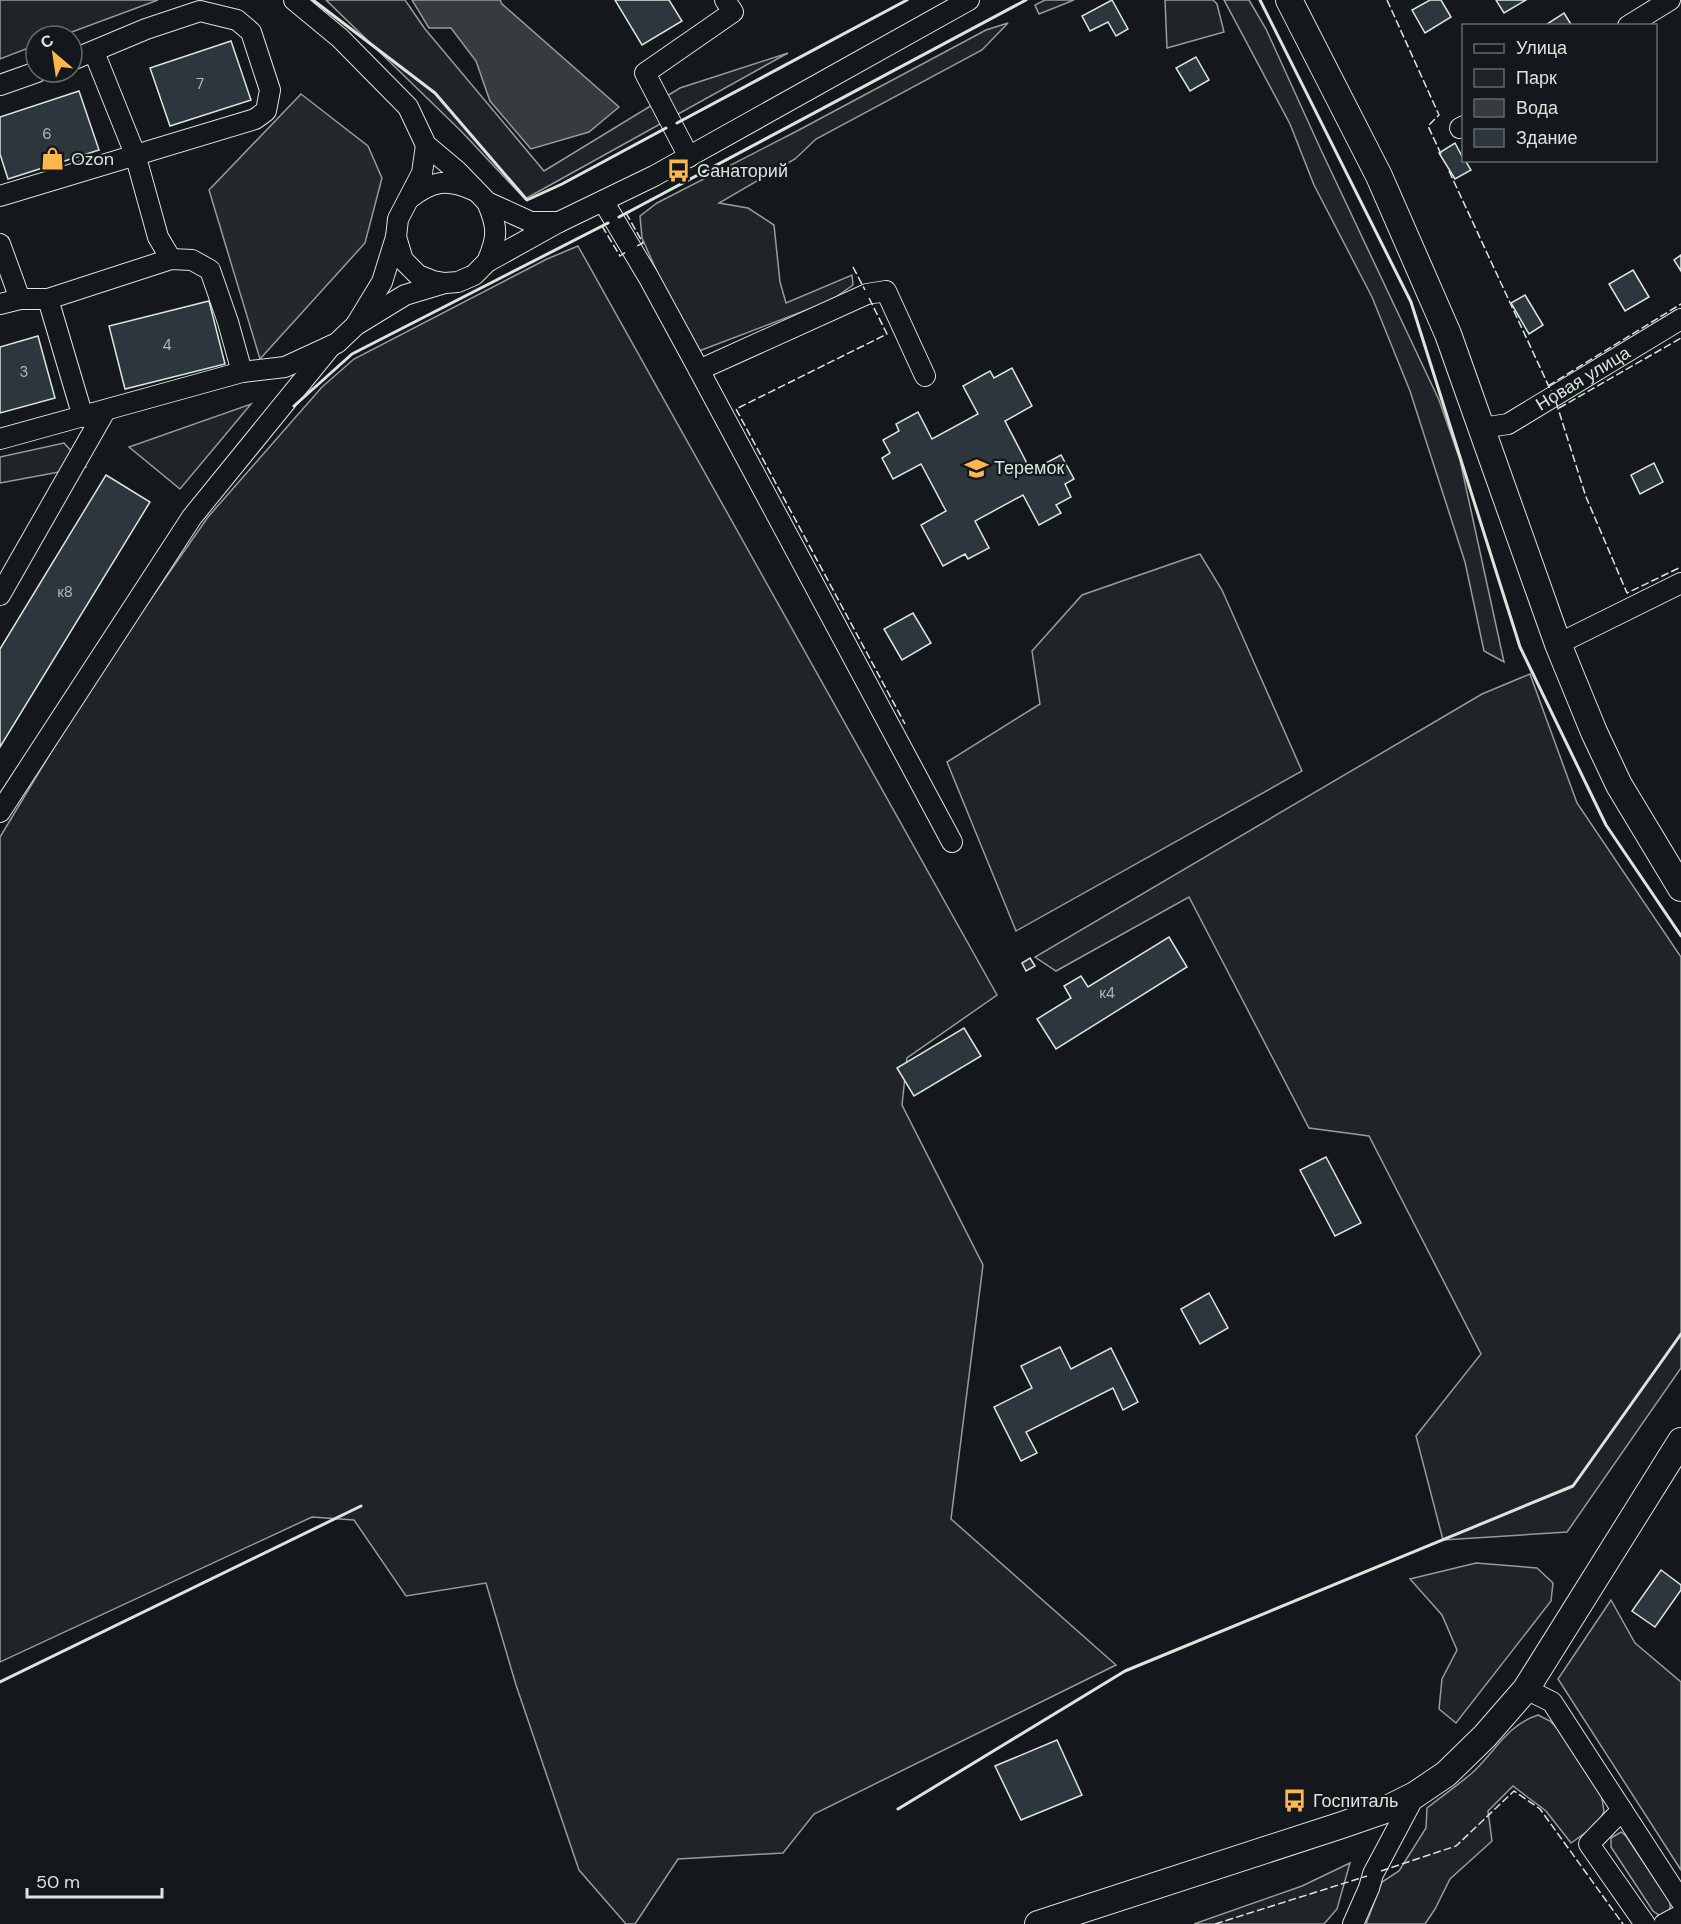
<svg xmlns="http://www.w3.org/2000/svg" width="1681" height="1924" font-family="'DM Sans',sans-serif">
  <style>
    .green { fill: #202428; stroke: #939e99; stroke-width: 1.5 }
    .parking { fill: #24282b; stroke: #939e99; stroke-width: 1.5 }
    .water { fill: #363b3e; stroke: #939e99; stroke-width: 1.5 }
    .building { fill: #2c363c; stroke: #d8e6dc; stroke-width: 1.5 }
    .lines { fill: none; stroke-linecap: round; stroke-linejoin: round }
    .minor-casing { stroke: #d8e6dc; stroke-width: 22 }
    .major-casing { stroke: #d8e6dc; stroke-width: 28 }
    .minor { stroke: #14181c; stroke-width: 20 }
    .major { stroke: #14181c; stroke-width: 26 }
    .fence { stroke: #d8e6dc; stroke-width: 1.5; stroke-dasharray: 8 3; stroke-linecap: butt }
    .wall { stroke: #d8e6dc; stroke-width: 3 }
    .labels { text-anchor: middle; dominant-baseline: central; stroke-width: 4.5; stroke-linejoin: round; paint-order: stroke }
    .number-label { font-size: 15px; fill: #adbab4 }
    .poi-label { font-size: 18px; fill: #d8e6dc; stroke: #14181c; text-anchor: start }
    .street-label { font-size: 18px; fill: #d8e6dc; stroke: #14181c }
  </style>
  <rect width="100%" height="100%" fill="#14181c"/>
  <!-- green -->
  <g class="green">
    <path d="M0 0H158L61 36H36V45L0 59Z"/>
    <path d="M326 0H405L425 29 544 171 680 88 788 53 525 199 461 131Z"/>
    <path d="M1045 0H1074L1039 14 1035 5Z"/>
    <path d="M1165 0H1213L1217 4 1224 32 1167 48Z"/>
    <path d="M1224 0H1249L1266 29 1321 150 1439 400 1460 460 1504 662 1484 651 1465 562 1410 391 1372 297 1314 185 1290 124Z"/>
    <path d="M1008 23 982 50 816 139 795 159 719 203 748 208 774 225 780 282 786 303 852 275 853 285 830 301 699 351 678 319 642 238 640 216 657 203 797 131 986 30Z"/>
    <path d="M578 246 997 995 907 1058 902 1105 983 1265 951 1519 1116 1665 814 1814 783 1853 678 1859 635 1924H626L579 1870 516 1685 486 1583 406 1596 354 1520 312 1517 0 1662V837L97 676 208 517 322 387 354 359 547 259Z"/>
    <path d="M251 404 180 489 129 447Z"/>
    <path d="M64 443 86 467 0 483V457Z"/>
    <path d="M1200 554 1222 590 1302 771 1016 931 947 762 1040 704 1032 651 1082 595Z"/>
    <path d="M1530 674 1577 803 1681 957V1368L1567 1532 1443 1540 1416 1436 1481 1354 1369 1136 1309 1128 1189 897 1056 971 1035 957 1482 694Z"/>
    <path d="M1476 1563 1537 1568 1553 1583 1551 1601 1456 1723 1439 1709 1442 1679 1457 1650 1442 1615 1410 1579Z"/>
    <path d="M1611 1600 1635 1643 1681 1682V1870L1558 1679Z"/>
    <path d="M1538 1715 1550 1721 1557 1728 1601 1793 1604 1811 1599 1823 1571 1843 1546 1811 1513 1786 1488 1811 1492 1841 1450 1879 1435 1909 1425 1924H1366L1382 1882 1399 1871 1426 1828 1427 1808C1442 1796 1458 1785 1472 1773 1495 1752 1507 1725 1538 1715Z"/>
    <path d="M1621 1832 1626 1836 1670 1902V1911L1666 1916 1659 1915 1653 1911 1611 1847V1838Z"/>
    <path d="M1350 1863 1337 1909 1324 1924H1194L1302 1886Z"/>
  </g>
  <!-- parking -->
  <path class="parking" d="M301 94 368 146 382 178 365 243 260 359 209 190Z"/>
  <!-- water -->
  <path class="water" d="M412 0H500L502 4 619 107 589 132 531 149 490 101 476 61 451 28H429Z"/>
  <!-- building -->
  <g class="building">
    <path d="M615 0H669L682 21 642 45Z"/>
    <path d="M1112 0 1128 29 1116 36 1108 22 1090 31 1082 16Z"/>
    <path d="M1430 0H1441L1451 17 1425 33 1412 10Z"/>
    <path d="M1496 0H1526L1504 13Z"/>
    <path d="M1564 13 1572 26H1544Z"/>
    <path d="M231 41 251 100 170 126 150 68Z"/>
    <path d="M1196 57 1209 80 1190 91 1176 68Z"/>
    <path d="M79 91 99 150 8 179 0 154V117Z"/>
    <path d="M1455 143 1464 160H1465L1471 170 1455 179 1439 153Z"/>
    <path d="M1681 255V271L1674 260Z"/>
    <path d="M1633 270 1649 297 1625 311 1609 284Z"/>
    <path d="M1525 295 1543 325 1529 334 1511 303Z"/>
    <path d="M209 301 225 364 125 389 109 326Z"/>
    <path d="M38 336 55 398 0 413V347Z"/>
    <path d="M1012 368 1032 406 1005 421 1031 471 1061 455 1074 479 1065 484 1071 497 1056 505 1061 513 1039 525 1023 495 975 521 989 548 968 559 965 554 943 566 921 525 946 511 921 464 893 479 882 458 890 453 883 440 899 431 896 424 918 412 932 439 978 414 963 386 990 371 994 378Z"/>
    <path d="M1654 463 1663 482 1640 494 1631 475Z"/>
    <path d="M106 475 150 502 0 747V649Z"/>
    <path d="M913 613 931 643 902 660 884 629Z"/>
    <path d="M1169 937 1187 967 1056 1049 1037 1019 1071 998 1064 986 1081 976 1088 987Z"/>
    <path d="M1030 958 1035 966 1026 971 1022 963Z"/>
    <path d="M964 1028 981 1056 914 1096 897 1068Z"/>
    <path d="M1326 1157 1361 1223 1335 1236 1300 1170Z"/>
    <path d="M1209 1293 1228 1328 1200 1344 1181 1309Z"/>
    <path d="M1060 1347 1071 1369 1111 1348 1138 1402 1123 1410 1113 1388 1026 1432 1037 1453 1021 1461 994 1407 1032 1388 1021 1366Z"/>
    <path d="M1661 1570 1681 1585V1590L1655 1627 1632 1611Z"/>
    <path d="M1057 1740 1082 1795 1021 1820 995 1766Z"/>
  </g>
  <g class="lines">
    <defs>
      <g id="minor">
        <path d="M294 0 340 38 408 107 426 145 457 171 487 202 531 222H559"/>
        <path d="M1628 26 1670 0"/>
        <path d="M94 52 135 154 158 237 171 259"/>
        <path d="M0 85 37 72"/>
        <path d="M1460 128 1464 126"/>
        <path d="M426 145 422 173 398 219 396 237 403 260 418 275 433 281 445 283 458 282 474 275 487 262 559 222 654 176 969 0"/>
        <path d="M689 157 645 73 733 12 725 0"/>
        <path d="M0 196 255 119 266 111 270 90 251 32 237 20 200 11 146 29 72 60"/>
        <path d="M410 198C432 181 447 178 473 190"/>
        <path d="M603 201 649 278 699 370 952 842"/>
        <path d="M487 202C498 227 498 237 487 262"/>
        <path d="M0 244 20 299"/>
        <path d="M48 299 83 417"/>
        <path d="M0 304 20 299H48L171 259 192 260 210 270 228 322 242 372"/>
        <path d="M357 323 382 282 396 237"/>
        <path d="M699 370 867 294 886 291 925 376"/>
        <path id="s1" d="M1482 428 1508 424 1681 319"/>
        <path d="M0 439 242 372 285 367 337 343 356 325 405 295 445 283"/>
        <path d="M0 595 105 411"/>
        <path d="M1558 644 1681 583"/>
        <path d="M0 812 192 517 331 346"/>
        <path d="M1526 1689 1552 1702 1681 1901"/>
        <path d="M1622 1810 1589 1844 1645 1924"/>
        <path d="M1353 1924 1369 1888 1373 1874 1415 1795"/>
        <path d="M1664 1924 1681 1915"/>
      </g>
      <g id="major">
        <path d="M1289 0 1379 176 1448 334 1558 644 1594 732 1619 785 1681 888"/>
        <path d="M1038 1924 1342 1825 1385 1810 1415 1795 1446 1774 1485 1736 1526 1689 1681 1441"/>
      </g>
    </defs>
    <!-- minor casing -->
    <use href="#minor" class="minor-casing"/>
    <!-- major casing -->
    <use href="#major" class="major-casing"/>
    <!-- minor -->
    <use href="#minor" class="minor"/>
    <!-- major -->
    <use href="#major" class="major"/>
    <!-- fence -->
    <g class="fence">
      <path d="M1387 0 1439 115 1428 126 1441 154"/>
      <path d="M1449 171 1551 391"/>
      <path d="M626 213 643 243 637 246"/>
      <path d="M602 226 620 256 626 252"/>
      <path d="M853 267 865 290"/>
      <path d="M869 298 887 334 736 409 905 724"/>
      <path d="M1548 386 1681 304"/>
      <path d="M1556 402 1586 497 1627 593 1681 567"/>
      <path d="M1559 408 1681 338"/>
      <path d="M1381 1871 1456 1846 1514 1791 1540 1809 1623 1924"/>
      <path d="M1215 1924 1367 1876"/>
    </g>
    <!-- wall -->
    <g class="wall">
      <path d="M313 0 435 93 527 200 562 184 666 128"/>
      <path d="M1260 0 1411 302 1520 647 1606 825 1681 936"/>
      <path d="M677 123 907 0"/>
      <path d="M619 217 1026 0"/>
      <path d="M294 406 352 354 608 223"/>
      <path d="M0 1682 361 1506"/>
      <path d="M898 1809 1125 1671 1573 1486 1681 1334"/>
    </g>
  </g>
  <!-- icons -->
  <defs>
    <symbol id="shop-bare" viewBox="-9 -9 18 18"><path d="M-5-2.5h2.3a2.7 3.5 0 0 1 5.4 0H5L5.5 6h-11ZM-1.5-2.5h3a1.5 2.3 0 0 0-3 0Z" fill="#ffb74d" stroke="#14181c" stroke-width="2.5" paint-order="stroke"/></symbol>
    <symbol id="bus-bare" viewBox="-9 -9 18 18"><path d="M-5-6H5V4H4V6H2V4H-2V6H-4V4H-5ZM-3.5-4V0h7V-4ZM-3.5 1.2v1.5H-2V1.2ZM2 1.2v1.5H3.5V1.2Z" fill="#ffb74d" stroke="#14181c" stroke-width="2.5" paint-order="stroke"/></symbol>
    <symbol id="school-bare" viewBox="-9 -9 18 18"><path d="M0-5L7-2L0 1L-7-2ZM-4 1L0 2.5L4 1V4Q0 6-4 4Z" fill="#ffb74d" stroke="#14181c" stroke-width="2.5" paint-order="stroke"/></symbol>
  </defs>
  <g fill-rule="evenodd">
    <use href="#shop-bare" x="36" y="142" width="33" height="33"/>
    <use href="#bus-bare" x="662" y="154" width="33" height="33"/>
    <use href="#school-bare" x="960" y="452" width="33" height="33"/>
    <use href="#bus-bare" x="1278" y="1784" width="33" height="33"/>
  </g>
  <g class="labels">
    <!-- number labels -->
    <g class="number-label">
      <text x="200" y="84">7</text>
      <text x="47" y="134">6</text>
      <text x="167" y="345">4</text>
      <text x="24" y="372">3</text>
      <text x="65" y="592">к8</text>
      <text x="1107" y="993">к4</text>
    </g>
    <!-- poi labels -->
    <g class="poi-label">
      <text x="71" y="159">Ozon</text>
      <text x="697" y="171">Санаторий</text>
      <text x="994" y="468">Теремок</text>
      <text x="1313" y="1801">Госпиталь</text>
    </g>
    <!-- street labels -->
    <g class="street-label">
      <text stroke="none"><textPath href="#s1" startOffset="114">Новая улица</textPath></text>
    </g>
  </g>
  <!-- legend -->
  <rect x="1462" y="24" width="195" height="138" fill="#14181c" stroke="#626a69" stroke-width="1.5"/>
  <rect x="1474" y="44" width="30" height="9" fill="#14181c" stroke="#626a69" stroke-width="1.5"/>
  <text x="1516" y="54" font-size="18" fill="#d8e6dc">Улица</text>
  <rect x="1474" y="69" width="30" height="18" fill="#202428" stroke="#626a69" stroke-width="1.5"/>
  <text x="1516" y="84" font-size="18" fill="#d8e6dc">Парк</text>
  <rect x="1474" y="99" width="30" height="18" fill="#363b3e" stroke="#626a69" stroke-width="1.5"/>
  <text x="1516" y="114" font-size="18" fill="#d8e6dc">Вода</text>
  <rect x="1474" y="129" width="30" height="18" fill="#2c363c" stroke="#626a69" stroke-width="1.5"/>
  <text x="1516" y="144" font-size="18" fill="#d8e6dc">Здание</text>
  <!-- north arrow -->
  <g transform="translate(54 54) rotate(331)"><circle r="28" fill="#14181c" stroke="#626a69" stroke-width="1.5"/>
  <path d="M0-4.5L10 22L0 15L-10 22Z" fill="#ffb74d"/>
  <text y="-9" font-size="16" font-weight="bold" text-anchor="middle" fill="#d8e6dc">С</text>
  </g>
  <!-- scale -->
  <path d="M27 1888v9h135v-9" fill="none" stroke="#d8e6dc" stroke-width="3"/>
  <text x="36" y="1888" font-size="18" fill="#d8e6dc" stroke="#14181c" stroke-width="4.5" paint-order="stroke">50 m</text>
</svg>
